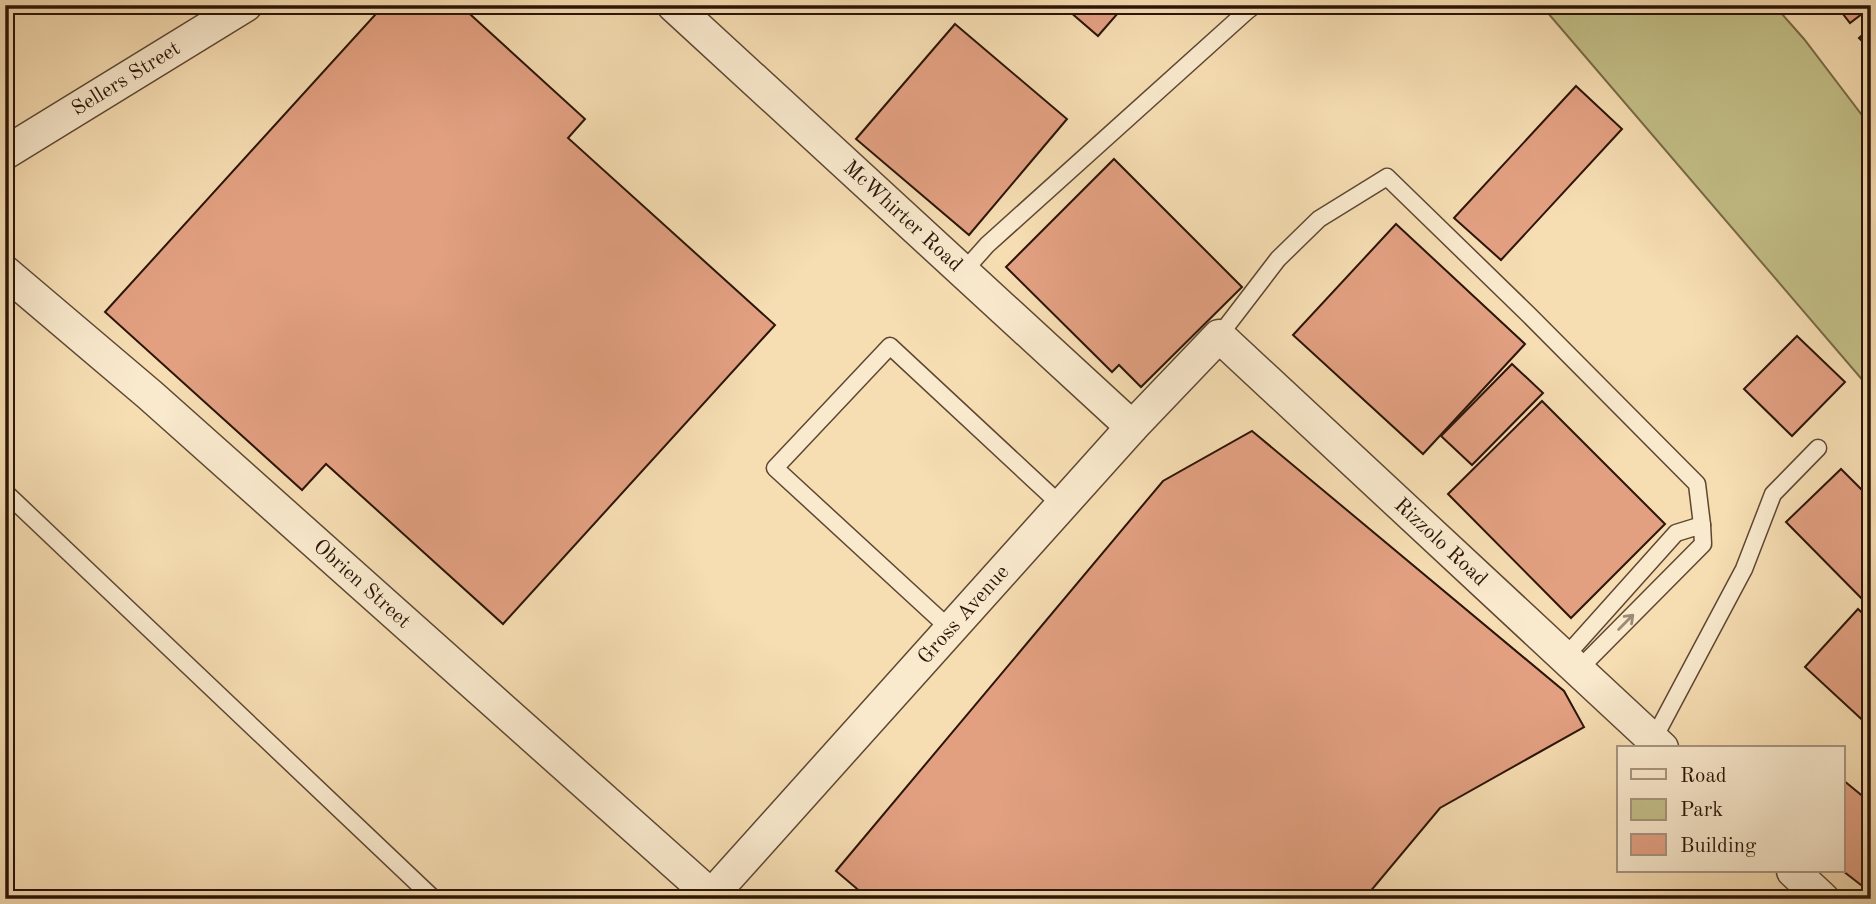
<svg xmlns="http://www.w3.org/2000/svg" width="1876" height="904" font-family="'Old Standard TT',serif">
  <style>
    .green { fill: #c3bf87; stroke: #776a47; stroke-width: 2 }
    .building { fill: #e2a081; stroke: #2b1507; stroke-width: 2 }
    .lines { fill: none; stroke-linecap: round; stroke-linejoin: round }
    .service-casing { stroke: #5e4732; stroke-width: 19 }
    .minor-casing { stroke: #5e4732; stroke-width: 35 }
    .service { stroke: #f9e9cd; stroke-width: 16 }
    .minor { stroke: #f9e9cd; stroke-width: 32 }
    .oneway { stroke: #9c8a74 }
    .labels { text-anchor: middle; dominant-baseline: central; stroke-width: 6; stroke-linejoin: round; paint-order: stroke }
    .street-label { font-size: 21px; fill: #2b1507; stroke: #f9e9cd }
  </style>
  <rect width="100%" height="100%" fill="#f6ddb2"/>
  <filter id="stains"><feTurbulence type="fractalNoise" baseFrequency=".00286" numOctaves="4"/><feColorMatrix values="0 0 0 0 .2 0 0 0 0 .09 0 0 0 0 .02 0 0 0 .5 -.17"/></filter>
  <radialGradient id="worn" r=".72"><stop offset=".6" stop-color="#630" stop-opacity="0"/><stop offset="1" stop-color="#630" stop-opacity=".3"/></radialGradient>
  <!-- green -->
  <path class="green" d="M1541 5H1774L1804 39 1871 127V390Z"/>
  <!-- building -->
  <g class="building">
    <path d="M384 5H460L585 119 568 138 775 325 503 624 326 464 302 490 105 312Z"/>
    <path d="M1062 5H1125L1098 36Z"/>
    <path d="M1836 5H1871V7L1850 23Z"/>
    <path d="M955 24 1067 119 969 235 856 139Z"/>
    <path d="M1871 27V50L1859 38Z"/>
    <path d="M1576 86 1622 129 1501 260 1454 218Z"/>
    <path d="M1114 159 1242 287 1141 387 1119 365 1112 372 1006 267Z"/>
    <path d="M1396 224 1525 344 1423 454 1293 335Z"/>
    <path d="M1797 336 1845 382 1792 436 1744 389Z"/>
    <path d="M1512 364 1543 393 1472 465 1441 436Z"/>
    <path d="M1542 401 1665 524 1571 618 1448 494Z"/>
    <path d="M1252 431 1564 691 1584 727 1440 808 1364 899H869L836 871 1163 481Z"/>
    <path d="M1841 469 1871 499V608L1786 522Z"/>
    <path d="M1858 609 1871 621V728L1805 667Z"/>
    <path d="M1843 780 1871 803 1870 892 1843 871Z"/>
  </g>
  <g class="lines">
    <defs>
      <g id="service">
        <path d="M963 272 987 245 1247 11 1255 5"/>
        <path d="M1219 336 1278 259 1319 219 1387 177 1529 315 1697 484 1702 525"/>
        <path d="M5 492 434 899"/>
        <path d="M950 629 775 468 890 346 1062 506"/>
        <path d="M1564 658 1676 533 1702 525 1703 544 1578 670"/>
        <path d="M1653 740 1744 569 1773 494 1818 448"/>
      </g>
      <g id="minor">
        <path id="s1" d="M673 5 1132 427"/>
        <path id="s2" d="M5 153 246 5"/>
        <path id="s3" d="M5 272 150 395 715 899"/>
        <path d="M1793 871 1823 899"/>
        <path id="s4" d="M711 896 1132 427 1219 336 1662 748"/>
      </g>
    </defs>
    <!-- service casing -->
    <use href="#service" class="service-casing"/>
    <!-- minor casing -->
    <use href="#minor" class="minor-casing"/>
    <!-- service -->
    <use href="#service" class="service"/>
    <!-- minor -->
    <use href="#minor" class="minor"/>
  </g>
  <!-- one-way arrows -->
  <defs><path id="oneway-shaft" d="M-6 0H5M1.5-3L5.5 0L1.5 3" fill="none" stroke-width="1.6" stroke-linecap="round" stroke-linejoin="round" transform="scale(1.75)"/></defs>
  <use class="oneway" href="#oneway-shaft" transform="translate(1626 622) rotate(-45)"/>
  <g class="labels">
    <!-- street labels -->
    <g class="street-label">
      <text stroke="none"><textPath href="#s2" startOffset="142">Sellers Street</textPath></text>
      <text stroke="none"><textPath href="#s1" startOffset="312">McWhirter Road</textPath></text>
      <text stroke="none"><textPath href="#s4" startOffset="1059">Rizzolo Road</textPath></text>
      <text stroke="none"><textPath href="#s3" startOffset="474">Obrien Street</textPath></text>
      <text stroke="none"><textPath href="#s4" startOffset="378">Gross Avenue</textPath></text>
    </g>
  </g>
  <!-- margin -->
  <rect width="1876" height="904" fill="none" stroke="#f6ddb2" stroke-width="28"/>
  <rect x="7" y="7" width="1862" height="890" fill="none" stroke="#2b1507" stroke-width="3.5"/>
  <rect x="14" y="14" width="1848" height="876" fill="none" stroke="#2b1507" stroke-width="2"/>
  <!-- legend -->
  <rect x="1617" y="746" width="228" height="126" fill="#f9e9cd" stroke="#a7947e" stroke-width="2"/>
  <rect x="1631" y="769" width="35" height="10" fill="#f9e9cd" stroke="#a7947e" stroke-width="2"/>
  <text x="1680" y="782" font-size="21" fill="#2b1507">Road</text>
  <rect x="1631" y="799" width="35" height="21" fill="#c3bf87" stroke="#a7947e" stroke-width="2"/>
  <text x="1680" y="816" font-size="21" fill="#2b1507">Park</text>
  <rect x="1631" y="834" width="35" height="21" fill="#e2a081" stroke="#a7947e" stroke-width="2"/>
  <text x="1680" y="852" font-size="21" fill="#2b1507">Building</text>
  <rect width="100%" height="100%" filter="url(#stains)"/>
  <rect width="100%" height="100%" fill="url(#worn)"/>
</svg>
